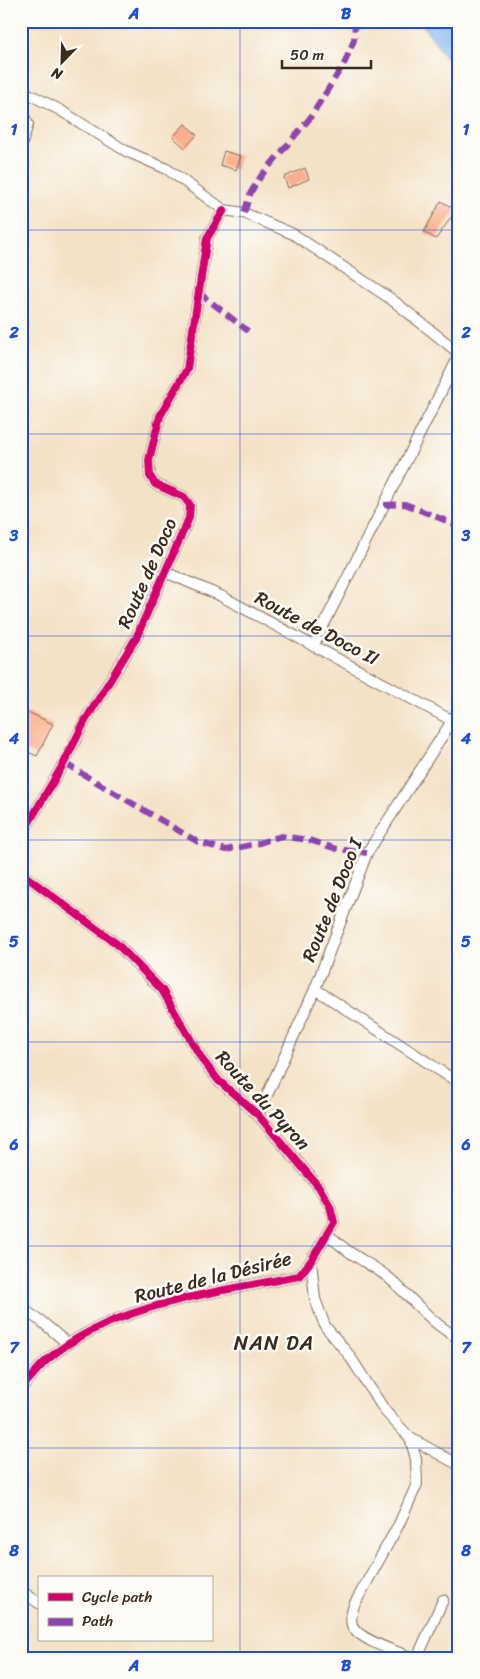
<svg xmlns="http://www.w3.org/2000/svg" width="480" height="1679" font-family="Sriracha,sans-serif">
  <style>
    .water { fill: #81b5ee; stroke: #5e7086 }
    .building { fill: #fbae8a }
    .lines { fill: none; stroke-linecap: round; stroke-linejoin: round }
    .lane-casing { stroke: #7c6a59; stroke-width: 8 }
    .street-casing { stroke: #7c6a59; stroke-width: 12 }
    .lane { stroke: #fff; stroke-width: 5 }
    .street { stroke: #fff; stroke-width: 10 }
    .quiet { stroke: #8e44ad; stroke-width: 6; stroke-dasharray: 12 6; stroke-linecap: butt }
    .cycleway-casing { stroke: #fdfcf7; stroke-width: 11 }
    .cycleway { stroke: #d6006c; stroke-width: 8 }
    .grid { fill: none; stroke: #1d4ed8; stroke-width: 1; stroke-opacity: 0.55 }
    .labels { text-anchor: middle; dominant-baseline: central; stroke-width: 5; stroke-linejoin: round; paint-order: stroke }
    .street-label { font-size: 19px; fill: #3b2a1e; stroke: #fdfcf7 }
    .quarter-label { font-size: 21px; letter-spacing: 1px; fill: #3b2a1e; stroke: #fdfcf7 }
    .neatline { fill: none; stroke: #1d4ed8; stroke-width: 2 }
    .grid-label { font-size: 16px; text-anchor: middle; font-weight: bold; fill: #1d4ed8 }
  </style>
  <rect width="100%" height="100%" fill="#fdfcf7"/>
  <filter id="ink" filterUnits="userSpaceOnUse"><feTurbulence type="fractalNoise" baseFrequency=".02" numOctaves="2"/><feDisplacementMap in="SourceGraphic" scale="10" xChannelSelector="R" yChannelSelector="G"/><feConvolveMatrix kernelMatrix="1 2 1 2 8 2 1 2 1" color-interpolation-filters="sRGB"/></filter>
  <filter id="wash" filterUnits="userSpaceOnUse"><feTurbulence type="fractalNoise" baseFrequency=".0096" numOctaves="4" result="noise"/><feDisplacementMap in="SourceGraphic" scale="20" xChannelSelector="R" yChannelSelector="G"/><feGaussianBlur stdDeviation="1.12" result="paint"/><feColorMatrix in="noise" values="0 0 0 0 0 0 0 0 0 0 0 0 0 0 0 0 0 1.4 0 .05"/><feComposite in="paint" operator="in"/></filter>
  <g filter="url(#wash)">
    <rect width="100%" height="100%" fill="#f4e2c7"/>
    <!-- water -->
    <path class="water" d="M420 21H459V62L448 60Z"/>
    <g id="blocks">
      <!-- building -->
      <g class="building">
        <path d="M185 124 197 135 185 148 173 137Z"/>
        <path d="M224 151 241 156 236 170 220 165Z"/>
        <path d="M305 168 309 179 288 188 284 177Z"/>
        <path d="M441 201 456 210 436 239 424 232Z"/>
        <path d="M28 712 53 724 37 756 21 749V726Z"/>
      </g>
    </g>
  </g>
  <g filter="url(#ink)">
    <use href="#blocks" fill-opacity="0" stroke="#7c6a59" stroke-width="1"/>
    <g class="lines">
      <defs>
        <path id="lane" d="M165 1658V1655"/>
        <g id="street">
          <path d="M21 90 58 109 126 151 167 169 224 210 244 213 293 234 391 299 459 353"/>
          <path d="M21 111 28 124 21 146"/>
          <path d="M165 572 221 596 451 720"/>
          <path d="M313 646 459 356"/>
          <path d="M21 836 64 763 85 721 136 638 189 518 190 505 184 497 155 484 150 476 149 460 160 416 187 369 207 238 224 210"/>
          <path d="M21 873 117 944 162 990 203 1061 219 1081 258 1115 319 1187 330 1206 334 1222 311 1261 299 1276C218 1292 111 1304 47 1360 38 1368 30 1379 21 1388"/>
          <path d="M315 989 459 1083"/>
          <path d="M258 1115 315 989 367 853 459 710"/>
          <path d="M327 1234C336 1241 344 1249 354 1255 366 1263 378 1269 389 1278 413 1299 431 1324 459 1338"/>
          <path d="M311 1261 315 1299 325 1326 349 1355 385 1411 410 1438 416 1459 417 1484 399 1524 354 1605C352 1611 350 1618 352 1625 358 1640 398 1652 413 1658"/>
          <path d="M21 1308 41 1321 68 1344"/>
          <path d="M410 1438 459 1465"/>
          <path d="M21 1591 39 1603"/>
          <path d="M417 1658 443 1600"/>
        </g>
      </defs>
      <!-- lane casing -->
      <use href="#lane" class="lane-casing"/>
      <!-- street casing -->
      <use href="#street" class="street-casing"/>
      <!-- lane -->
      <use href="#lane" class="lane"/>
      <!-- street -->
      <use href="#street" class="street"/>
      <!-- quiet -->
      <g class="quiet">
        <path d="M244 213 251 192 261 176 310 118 345 62 354 40 355 21"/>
        <path d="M198 292 248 331"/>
        <path d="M384 505 405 504 459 526"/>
        <path d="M64 763 198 842 226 850 256 844 281 836 309 840 337 849 367 853"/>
      </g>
      <defs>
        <g id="cycleway">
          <path d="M21 836 64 763 85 721 136 638 189 518 190 505 184 497 155 484 150 476 149 460 160 416 187 369 207 238 224 210"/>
          <path d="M21 873 117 944 162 990 203 1061 219 1081 258 1115 319 1187 330 1206 334 1222 311 1261 299 1276C218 1292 111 1304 47 1360 38 1368 30 1379 21 1388"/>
        </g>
      </defs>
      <!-- cycleway casing -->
      <use href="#cycleway" class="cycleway-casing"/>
      <!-- cycleway -->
      <use href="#cycleway" class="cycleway"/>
    </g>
  </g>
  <!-- grid -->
  <path class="grid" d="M240 21V1658M21 230H459M21 434H459M21 636H459M21 840H459M21 1042H459M21 1246H459M21 1448H459"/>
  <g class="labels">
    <!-- street labels -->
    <g class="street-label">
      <text transform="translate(147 573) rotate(-66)">Route de Doco</text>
      <text transform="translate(317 628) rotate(28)">Route de Doco II</text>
      <text transform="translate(332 900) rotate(-68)">Route de Doco I</text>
      <text transform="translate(263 1100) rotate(47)">Route du Pyron</text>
      <text transform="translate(213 1277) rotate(-14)">Route de la Désirée</text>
    </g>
    <!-- quarter labels -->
    <g class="quarter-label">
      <text x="274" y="1343">NAN DA</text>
    </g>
  </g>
  <!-- margin -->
  <rect width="480" height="1679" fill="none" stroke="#fdfcf7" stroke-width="55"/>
  <!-- legend -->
  <rect x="38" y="1576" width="175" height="65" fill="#fdfcf7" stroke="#afa8a0"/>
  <rect x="48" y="1593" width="25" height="8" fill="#d6006c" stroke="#afa8a0"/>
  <text x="82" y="1602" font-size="15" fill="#3b2a1e">Cycle path</text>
  <rect x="48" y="1618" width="25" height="8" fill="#8e44ad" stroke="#afa8a0"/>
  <text x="82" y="1626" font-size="15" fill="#3b2a1e">Path</text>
  <!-- north arrow -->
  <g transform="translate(62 62) rotate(203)" stroke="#fdfcf7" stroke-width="4" paint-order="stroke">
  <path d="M0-4L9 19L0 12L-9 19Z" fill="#3b2a1e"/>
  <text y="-8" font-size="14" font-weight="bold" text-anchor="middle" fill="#3b2a1e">N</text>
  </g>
  <!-- scale -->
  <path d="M282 60v8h89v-8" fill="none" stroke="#3b2a1e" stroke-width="2.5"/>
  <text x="290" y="60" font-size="15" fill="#3b2a1e" stroke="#fdfcf7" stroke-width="4" paint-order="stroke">50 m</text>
  <rect x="28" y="28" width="424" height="1624" class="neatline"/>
  <g class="grid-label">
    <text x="134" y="19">A</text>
    <text x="346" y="19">B</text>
    <text x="14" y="135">1</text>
    <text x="466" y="135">1</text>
    <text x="14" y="338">2</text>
    <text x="466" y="338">2</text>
    <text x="14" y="541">3</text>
    <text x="466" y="541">3</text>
    <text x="14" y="744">4</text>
    <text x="466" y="744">4</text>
    <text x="14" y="947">5</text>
    <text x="466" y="947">5</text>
    <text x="14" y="1150">6</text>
    <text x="466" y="1150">6</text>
    <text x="14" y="1353">7</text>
    <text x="466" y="1353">7</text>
    <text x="14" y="1556">8</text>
    <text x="466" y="1556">8</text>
    <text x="134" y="1671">A</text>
    <text x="346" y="1671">B</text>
  </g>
</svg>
